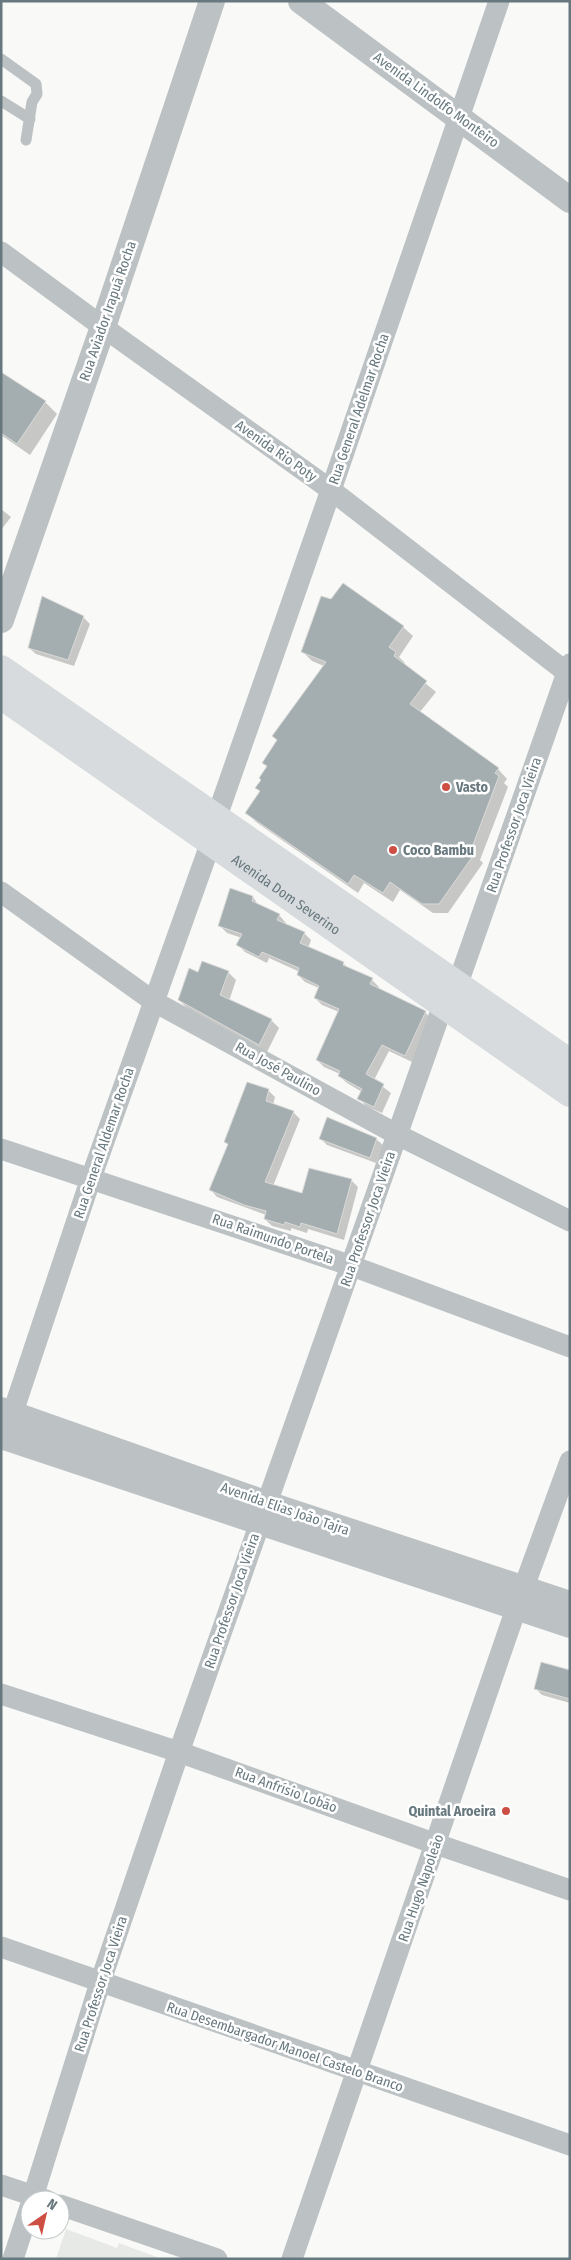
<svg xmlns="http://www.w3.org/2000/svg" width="571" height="2260" font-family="'Fira Sans Condensed',sans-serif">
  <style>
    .built { fill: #e7e9e7 }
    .shadow { fill: #0003 }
    .building { fill: #a4aeb1; stroke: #dbdbd9 }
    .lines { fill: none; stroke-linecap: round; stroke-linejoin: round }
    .service { stroke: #bcc2c4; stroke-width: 11 }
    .minor { stroke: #bcc2c4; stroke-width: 21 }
    .tertiary { stroke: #bcc2c4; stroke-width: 26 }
    .secondary { stroke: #d7dbdd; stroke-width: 28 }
    .poi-dot { fill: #cd4f43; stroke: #fff; stroke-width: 2 }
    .labels { text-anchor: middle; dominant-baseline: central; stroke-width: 5; stroke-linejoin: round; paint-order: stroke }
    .street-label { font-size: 14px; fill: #67787e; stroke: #fff }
    .poi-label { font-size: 14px; font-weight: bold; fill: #67787e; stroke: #fff; text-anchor: start }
  </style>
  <rect width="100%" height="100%" fill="#f9f9f7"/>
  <!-- built -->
  <path class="built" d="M66 2229 117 2248 119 2243 162 2259H56Z"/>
  <!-- shadow -->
  <g class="shadow">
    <path d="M1 373 45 402 57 414 30 455 1 435Z"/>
    <path d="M1 509 11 517 1 530Z"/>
    <path d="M43 598 84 618 90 624 74 666 36 654 29 648Z"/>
    <path d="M403 627 413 636 399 657 405 663 403 665 436 692 420 712 498 769 507 779 504 783 508 787 480 860 483 863 448 913H433L400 890 393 902 364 883 358 893 256 822 246 812 261 792 268 767 263 763 324 666 312 661 303 652Z"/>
    <path d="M253 897 259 906 279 915 286 923 285 925 304 933 311 940 308 948 343 963 350 970 372 980 379 987 378 990 425 1012 432 1020 412 1062 389 1051 374 1080 391 1093 382 1113 366 1106 359 1098 362 1092 347 1083 339 1076 340 1074 324 1067 317 1060 339 1012 322 1005 315 998 319 988 305 982 298 975 300 972 269 958 267 963 245 952 238 945 242 938 227 933 219 925Z"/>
    <path d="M228 972 236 980 229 1001 271 1020 279 1028 267 1052 187 1008 179 1000 199 974Z"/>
    <path d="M268 1090 275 1097 273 1105 293 1112 300 1119 273 1186 303 1194 351 1180 358 1187 344 1240 308 1229 307 1233 291 1228V1231L272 1226 265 1219 266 1215 217 1197 211 1190 229 1145 226 1142Z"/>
    <path d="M321 1139H376L383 1145 376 1163 327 1145Z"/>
    <path d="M570 1671V1703L542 1695 535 1688Z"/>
  </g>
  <!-- building -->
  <g class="building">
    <path d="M1 372 46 401 17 444 1 433Z"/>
    <path d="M343 583 404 626 389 647 396 652 394 656 427 681 410 704 499 768 495 773 499 776 471 850 475 853 439 904H422L390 882 383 893 354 875 348 884 245 813 260 791 255 788 261 780 259 778 267 766 262 763 277 740 272 736 326 662 301 652 321 596 331 599Z"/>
    <path d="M42 596 84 616 68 660 28 648Z"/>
    <path d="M230 888 253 896 252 901 280 914 277 920 305 932 300 943 344 962 343 965 373 978 370 984 426 1011 405 1056 382 1045 366 1074 384 1084 374 1107 357 1099 362 1089 338 1076 340 1071 316 1060 339 1009 314 998 319 986 297 975 299 968 262 952 259 957 236 945 242 934 218 926Z"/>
    <path d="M202 961 229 971 220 995 272 1019 259 1045 178 1000 189 968 198 972Z"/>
    <path d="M247 1082 269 1089 266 1101 294 1111 265 1182 302 1193 309 1168 352 1179 337 1234 301 1223 300 1227 285 1222 284 1225 264 1219 266 1211 244 1205 209 1190 228 1144 224 1142Z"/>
    <path d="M327 1117 377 1138 370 1158 319 1139Z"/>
    <path d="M541 1662 570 1670V1699L534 1689Z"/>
  </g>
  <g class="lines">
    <!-- service -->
    <g class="service">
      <path d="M1 59 36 84 37 94 32 102 26 140"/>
      <path d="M1 101 30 119"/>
    </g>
    <!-- minor -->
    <g class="minor">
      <path d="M1 252 103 327 331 490 570 675"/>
      <path d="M217 816 331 490 499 1"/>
      <path d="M1 892 153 1001 398 1135 570 1221"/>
      <path d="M457 986 570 664"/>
      <path d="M1 1149 352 1266 570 1347"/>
      <path d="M7 1430 91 1178 211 842"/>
      <path d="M1 1694 179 1752 436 1844 570 1890"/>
      <path d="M1 1947 570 2145"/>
      <path d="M1 2185 46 2200"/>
      <path d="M32 2200 100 1983 179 1752 443 1005"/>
      <path d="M60 2205 217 2259"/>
      <path d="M13 2259 30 2207"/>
      <path d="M292 2259 517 1606 570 1461"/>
    </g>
    <!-- tertiary -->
    <g class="tertiary">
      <path d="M301 1 570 200"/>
      <path d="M1 620 103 327 212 1"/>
      <path d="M1 1410 267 1504 570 1604"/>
      <path d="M1 1436 570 1625"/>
    </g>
    <!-- secondary -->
    <g class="secondary">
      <path d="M1 669 570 1063"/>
      <path id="s1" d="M1 695 570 1093"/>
    </g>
  </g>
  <!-- markers -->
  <g class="poi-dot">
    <circle cx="446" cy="787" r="5"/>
    <circle cx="393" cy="850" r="5"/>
    <circle cx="506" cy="1811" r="5"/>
  </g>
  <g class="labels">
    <!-- street labels -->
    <g class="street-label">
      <text transform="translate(436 100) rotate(36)">Avenida Lindolfo Monteiro</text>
      <text transform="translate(108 311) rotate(-71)">Rua Aviador Irapuã Rocha</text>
      <text transform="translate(359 409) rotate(-71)">Rua General Adelmar Rocha</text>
      <text transform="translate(276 451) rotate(35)">Avenida Rio Poty</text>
      <text transform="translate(514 825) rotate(-71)">Rua Professor Joca Vieira</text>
      <text stroke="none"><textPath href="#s1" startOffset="348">Avenida Dom Severino</textPath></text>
      <text transform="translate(278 1069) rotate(29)">Rua José Paulino</text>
      <text transform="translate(104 1143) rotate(-71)">Rua General Aldemar Rocha</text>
      <text transform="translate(368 1219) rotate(-71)">Rua Professor Joca Vieira</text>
      <text transform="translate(273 1239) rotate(19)">Rua Raimundo Portela</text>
      <text transform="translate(285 1509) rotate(19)">Avenida Elias João Tajra</text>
      <text transform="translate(232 1601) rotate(-71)">Rua Professor Joca Vieira</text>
      <text transform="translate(286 1790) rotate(20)">Rua Anfrísio Lobão</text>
      <text transform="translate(421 1888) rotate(-71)">Rua Hugo Napoleão</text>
      <text transform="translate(101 1984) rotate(-72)">Rua Professor Joca Vieira</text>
      <text transform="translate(285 2047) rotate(19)">Rua Desembargador Manoel Castelo Branco</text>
    </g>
    <!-- poi labels -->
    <g class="poi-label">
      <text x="456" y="787">Vasto</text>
      <text x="403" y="850">Coco Bambu</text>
      <text x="496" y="1811" text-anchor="end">Quintal Aroeira</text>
    </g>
  </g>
  <!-- border -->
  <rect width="571" height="2260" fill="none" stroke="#67787e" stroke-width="5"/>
  <!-- north arrow -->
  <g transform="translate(45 2215) rotate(34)"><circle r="24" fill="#ffffff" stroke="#c2c9cb"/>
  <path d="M0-4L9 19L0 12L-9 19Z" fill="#cd4f43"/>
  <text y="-8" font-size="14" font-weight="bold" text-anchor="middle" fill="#67787e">N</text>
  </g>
</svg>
